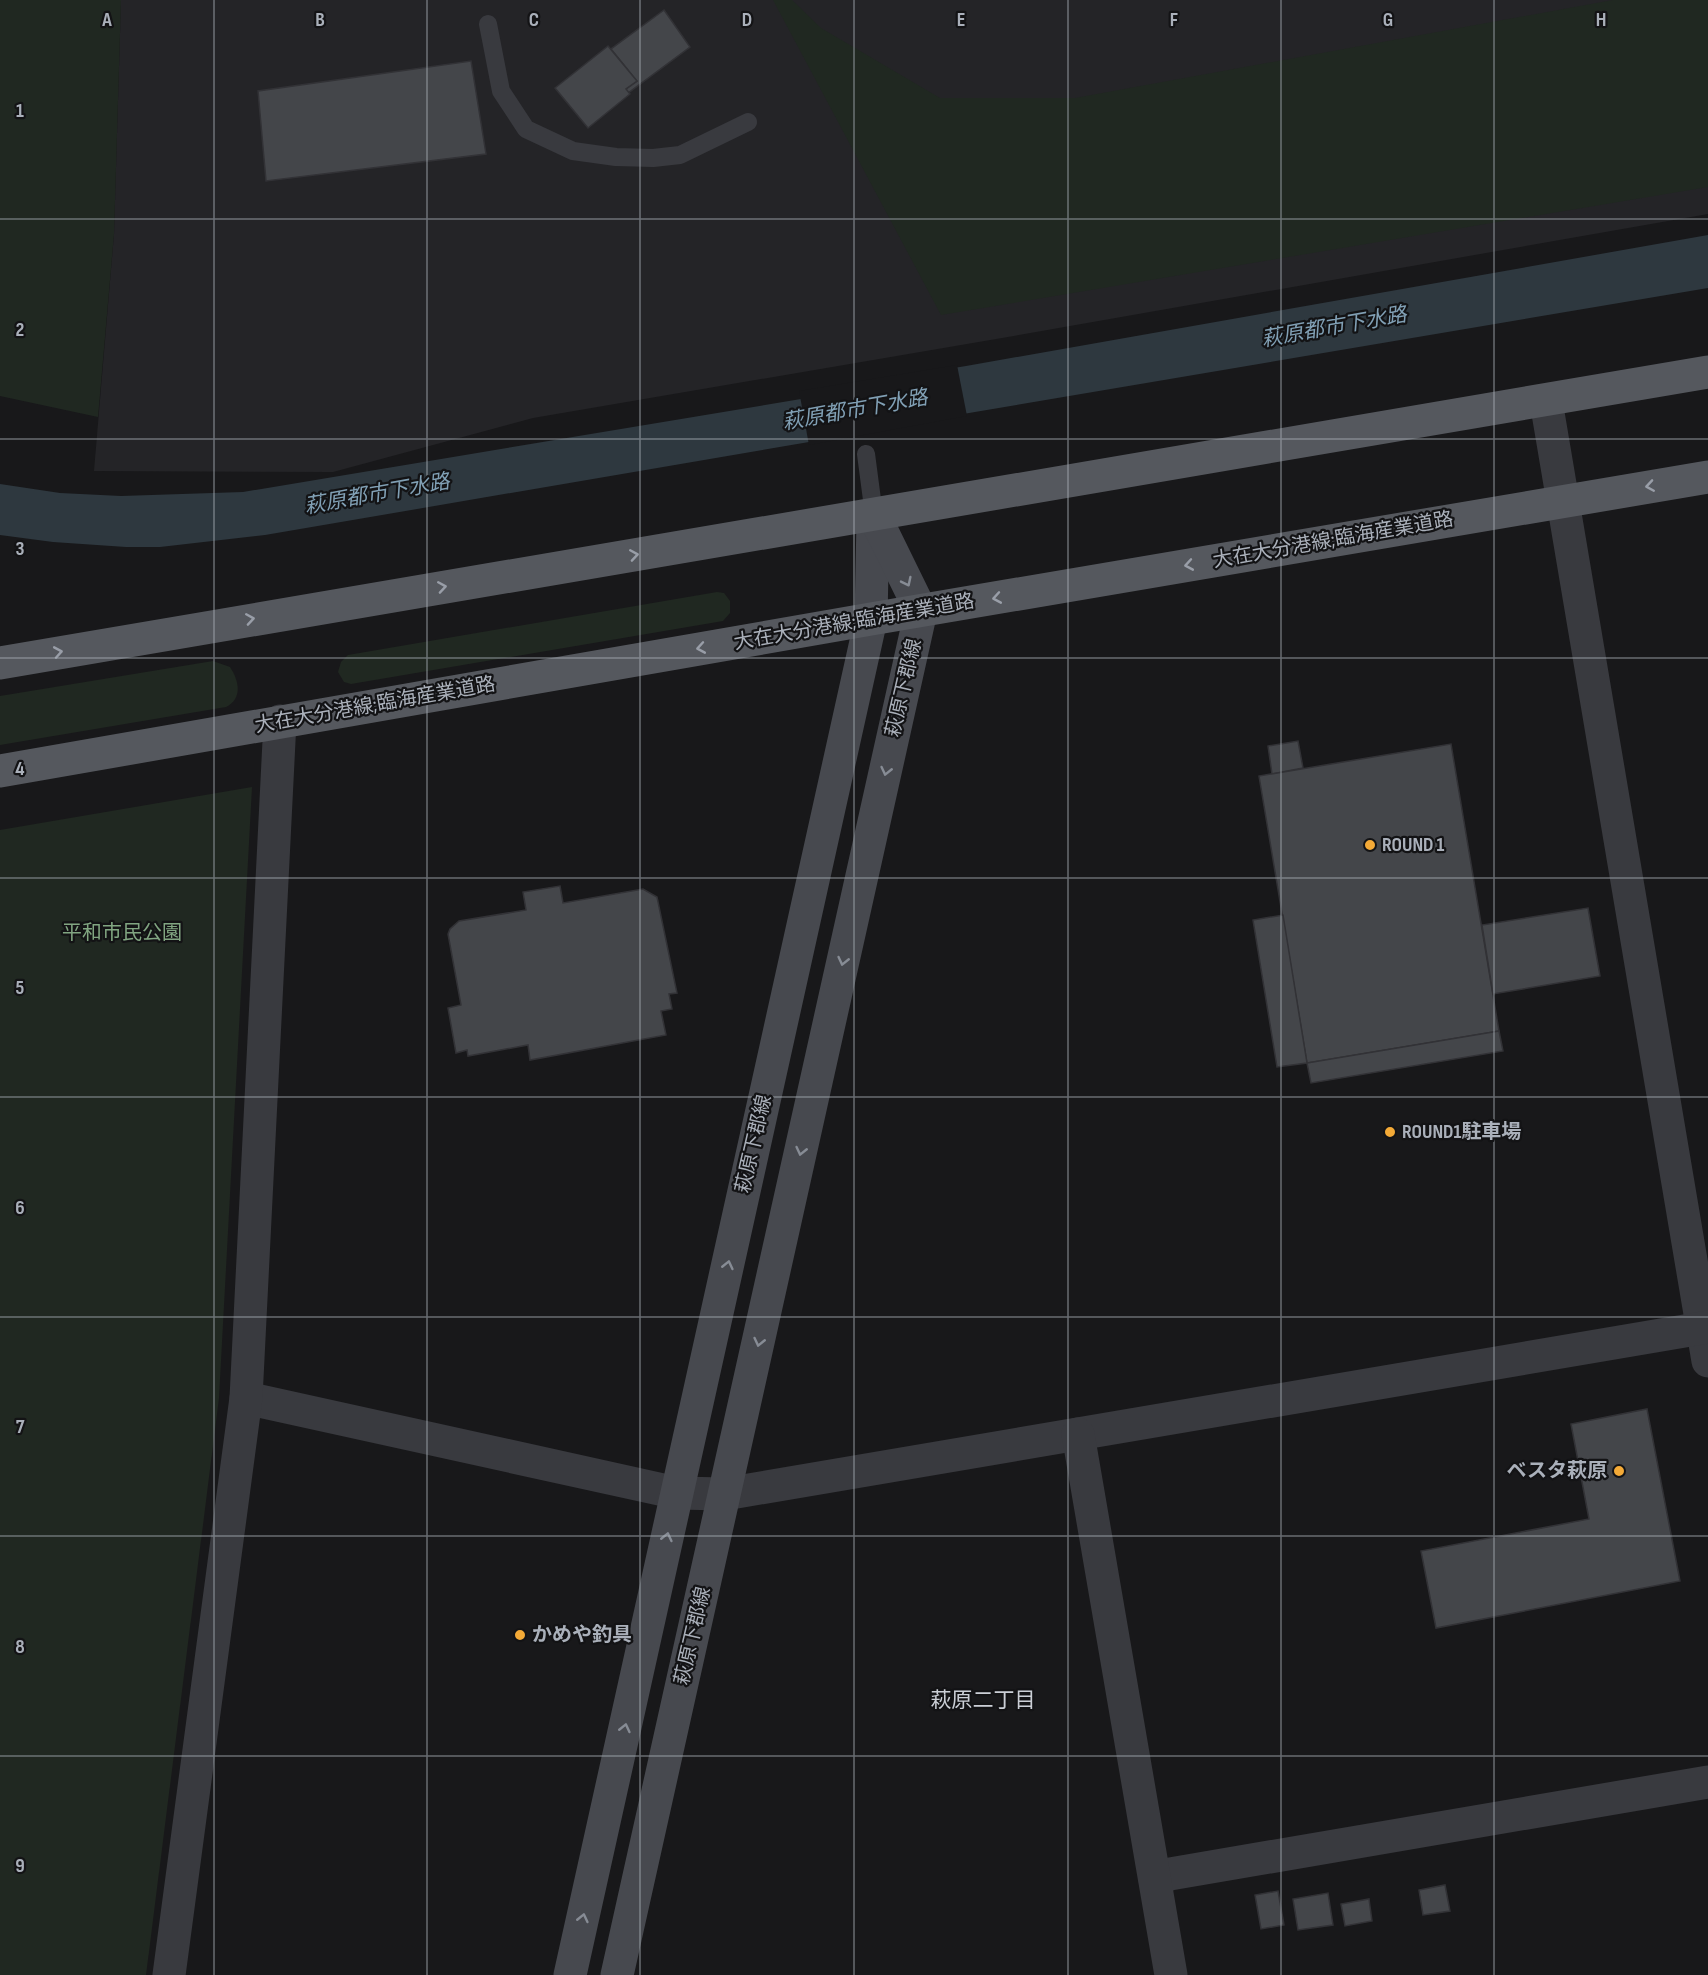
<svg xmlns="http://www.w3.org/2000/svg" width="1708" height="1975" font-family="'Sofia Sans Condensed','Noto Sans JP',sans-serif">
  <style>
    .built { fill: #242427 }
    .green { fill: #202821 }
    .water { fill: #2e383f }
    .pier { fill: #18181a }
    .building { fill: #44464a; stroke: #323236; stroke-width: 1.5 }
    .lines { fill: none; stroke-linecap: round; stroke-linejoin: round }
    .service { stroke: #393a3f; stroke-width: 18 }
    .minor { stroke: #393a3f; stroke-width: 33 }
    .tertiary { stroke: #393a3f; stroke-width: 33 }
    .secondary { stroke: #47494f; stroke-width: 33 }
    .primary { stroke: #55585e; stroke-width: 33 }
    .oneway { stroke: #999ea8 }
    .oneway2 { stroke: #878c95 }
    .grid { fill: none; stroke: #aab0ba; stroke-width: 1.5; stroke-opacity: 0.55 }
    .poi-dot { fill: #f4aa37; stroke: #131315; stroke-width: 2 }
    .labels { text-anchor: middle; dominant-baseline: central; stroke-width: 4.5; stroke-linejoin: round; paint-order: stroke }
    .street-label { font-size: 20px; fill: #aab0ba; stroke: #131315 }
    .poi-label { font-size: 20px; font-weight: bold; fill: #aab0ba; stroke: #131315; text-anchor: start }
    .park-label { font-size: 20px; fill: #81a581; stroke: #131315 }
    .water-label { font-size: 21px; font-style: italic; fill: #81a0b5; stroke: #131315 }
    .neighbourhood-label { font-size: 21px; fill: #cbcfd6; stroke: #131315 }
    .grid-label { font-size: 20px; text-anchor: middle; font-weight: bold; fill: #aab0ba; stroke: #131315; stroke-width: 4.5; stroke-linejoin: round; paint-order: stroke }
  </style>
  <rect width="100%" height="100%" fill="#18181a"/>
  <!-- built -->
  <path class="built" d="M121 0H1708V214L1002 338 533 418 333 472 94 471 114 234Z"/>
  <!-- green -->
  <g class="green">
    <path d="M0 0H121L114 234 98 417 0 396Z"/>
    <path d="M773 0H792L821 28 940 98H1075L1613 0H1708V187L941 315Z"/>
    <path d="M717 592 724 593 730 601V613L723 621 351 684 344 682 338 672 341 662 348 655Z"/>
    <path d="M213 661 230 667C239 681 243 698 226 707L0 745V696Z"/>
    <path d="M252 787 219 1398 146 1975H0V830Z"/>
  </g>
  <!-- water -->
  <path class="water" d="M1708 235V288L969 413 809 442 265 535 160 547H126L53 542 0 535V484L60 493 121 496 243 492 801 399 800 393 966 366Z"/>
  <!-- pier -->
  <path class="pier" d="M957 365 967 416 809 445 799 391Z"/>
  <!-- building -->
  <g class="building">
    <path d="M664 10 690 47 628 93 626 89 637 81 611 49Z"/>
    <path d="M608 46 637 81 626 89 630 94 588 128 555 88Z"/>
    <path d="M471 61 486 154 266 181 258 91Z"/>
    <path d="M1298 741 1303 768 1272 774 1268 746Z"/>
    <path d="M1451 744 1499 1031 1307 1063 1259 776Z"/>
    <path d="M560 886 563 903 643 889 657 897 677 993 669 994 672 1009 661 1011 666 1035 530 1060 528 1045 468 1056 467 1050 456 1053 448 1008 461 1005 448 934 450 929 459 921 526 910 523 892Z"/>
    <path d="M1588 908 1600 976 1493 994 1482 925Z"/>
    <path d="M1283 915 1307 1063 1277 1067 1253 920Z"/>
    <path d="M1499 1031 1503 1051 1311 1083 1307 1063Z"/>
    <path d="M1647 1409 1680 1581 1436 1628 1421 1551 1589 1519 1571 1424Z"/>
    <path d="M1445 1885 1450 1911 1423 1915 1419 1890Z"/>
    <path d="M1278 1891 1284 1925 1261 1929 1255 1895Z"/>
    <path d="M1328 1893 1333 1925 1298 1930 1293 1899Z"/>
    <path d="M1369 1899 1372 1921 1345 1926 1341 1904Z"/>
  </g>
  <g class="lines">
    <!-- service -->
    <g class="service">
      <path d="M488 24 501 91 526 129 573 151 616 157 653 158 680 155 748 122"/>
      <path d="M866 454 874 515"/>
    </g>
    <!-- minor -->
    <path class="minor" d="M1155 1879 1170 1874 1708 1782"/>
    <!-- tertiary -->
    <g class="tertiary">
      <path d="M1546 401 1708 1361"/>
      <path d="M246 1398 677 1493 725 1494 1708 1327"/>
      <path d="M1078 1434 1171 1975"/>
      <path d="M169 1975 246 1398 280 721"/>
    </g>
    <!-- secondary -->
    <g class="secondary">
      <path d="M570 1975 871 619 873 520"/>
      <path d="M617 1975 921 611 874 515"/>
    </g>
    <!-- primary -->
    <g class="primary">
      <path d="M0 663 1708 372"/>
      <path d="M0 771 871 619 1708 477"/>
    </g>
  </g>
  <!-- one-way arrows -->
  <defs><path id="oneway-chevron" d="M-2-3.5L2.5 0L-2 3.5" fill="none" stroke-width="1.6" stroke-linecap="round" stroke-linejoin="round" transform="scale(1.5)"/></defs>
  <g class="oneway">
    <use href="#oneway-chevron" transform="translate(1650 486) rotate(171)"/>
    <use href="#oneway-chevron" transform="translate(634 555) rotate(-9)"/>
    <use href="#oneway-chevron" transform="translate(1189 565) rotate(170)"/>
    <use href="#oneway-chevron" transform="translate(442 587) rotate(-9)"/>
    <use href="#oneway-chevron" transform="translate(997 598) rotate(170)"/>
    <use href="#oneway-chevron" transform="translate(250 619) rotate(-9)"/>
    <use href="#oneway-chevron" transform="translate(701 648) rotate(170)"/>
    <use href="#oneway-chevron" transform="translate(58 652) rotate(-10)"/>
  </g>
  <g class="oneway2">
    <use href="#oneway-chevron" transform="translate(907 582) rotate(64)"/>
    <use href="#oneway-chevron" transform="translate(886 771) rotate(103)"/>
    <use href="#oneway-chevron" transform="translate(843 961) rotate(103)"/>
    <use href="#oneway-chevron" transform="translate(801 1151) rotate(103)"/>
    <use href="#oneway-chevron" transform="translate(728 1265) rotate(-77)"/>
    <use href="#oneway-chevron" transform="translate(759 1342) rotate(103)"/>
    <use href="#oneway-chevron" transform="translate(667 1537) rotate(-77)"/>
    <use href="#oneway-chevron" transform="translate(625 1728) rotate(-77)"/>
    <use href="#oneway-chevron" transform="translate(583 1918) rotate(-77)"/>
  </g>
  <!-- grid -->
  <path class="grid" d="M214 0V1975M427 0V1975M640 0V1975M854 0V1975M1068 0V1975M1281 0V1975M1494 0V1975M0 219H1708M0 439H1708M0 658H1708M0 878H1708M0 1097H1708M0 1317H1708M0 1536H1708M0 1756H1708"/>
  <!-- markers -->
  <g class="poi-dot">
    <circle cx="1370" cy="845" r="6"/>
    <circle cx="1390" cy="1132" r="6"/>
    <circle cx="1619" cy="1471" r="6"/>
    <circle cx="520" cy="1635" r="6"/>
  </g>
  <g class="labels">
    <!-- street labels -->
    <g class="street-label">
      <text transform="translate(1333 540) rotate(-10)">大在大分港線;臨海産業道路</text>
      <text transform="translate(854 622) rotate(-10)">大在大分港線;臨海産業道路</text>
      <text transform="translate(904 688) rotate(-77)">萩原下郡線</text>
      <text transform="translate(375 705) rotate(-10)">大在大分港線;臨海産業道路</text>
      <text transform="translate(754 1144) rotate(-77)">萩原下郡線</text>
      <text transform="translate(693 1636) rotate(-77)">萩原下郡線</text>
    </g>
    <!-- poi labels -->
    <g class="poi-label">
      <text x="1382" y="845">ROUND 1</text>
      <text x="1402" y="1132">ROUND1駐車場</text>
      <text x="1607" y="1471" text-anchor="end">ベスタ萩原</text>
      <text x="532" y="1635">かめや釣具</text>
    </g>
    <!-- park labels -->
    <g class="park-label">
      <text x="122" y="933">平和市民公園</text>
    </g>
    <!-- water labels -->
    <g class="water-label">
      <text transform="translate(1334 327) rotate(-10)">萩原都市下水路</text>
      <text transform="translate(855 410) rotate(-10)">萩原都市下水路</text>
      <text transform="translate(377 494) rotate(-10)">萩原都市下水路</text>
    </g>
    <!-- neighbourhood labels -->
    <g class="neighbourhood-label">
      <text x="983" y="1700">萩原二丁目</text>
    </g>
  </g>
  <g class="grid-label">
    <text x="107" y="26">A</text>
    <text x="320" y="26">B</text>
    <text x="534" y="26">C</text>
    <text x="747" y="26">D</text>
    <text x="961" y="26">E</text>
    <text x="1174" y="26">F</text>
    <text x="1388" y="26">G</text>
    <text x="1601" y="26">H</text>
    <text x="20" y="117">1</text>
    <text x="20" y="336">2</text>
    <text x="20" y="555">3</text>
    <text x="20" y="775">4</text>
    <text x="20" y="994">5</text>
    <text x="20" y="1214">6</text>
    <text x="20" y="1433">7</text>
    <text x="20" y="1653">8</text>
    <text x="20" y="1872">9</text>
  </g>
</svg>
